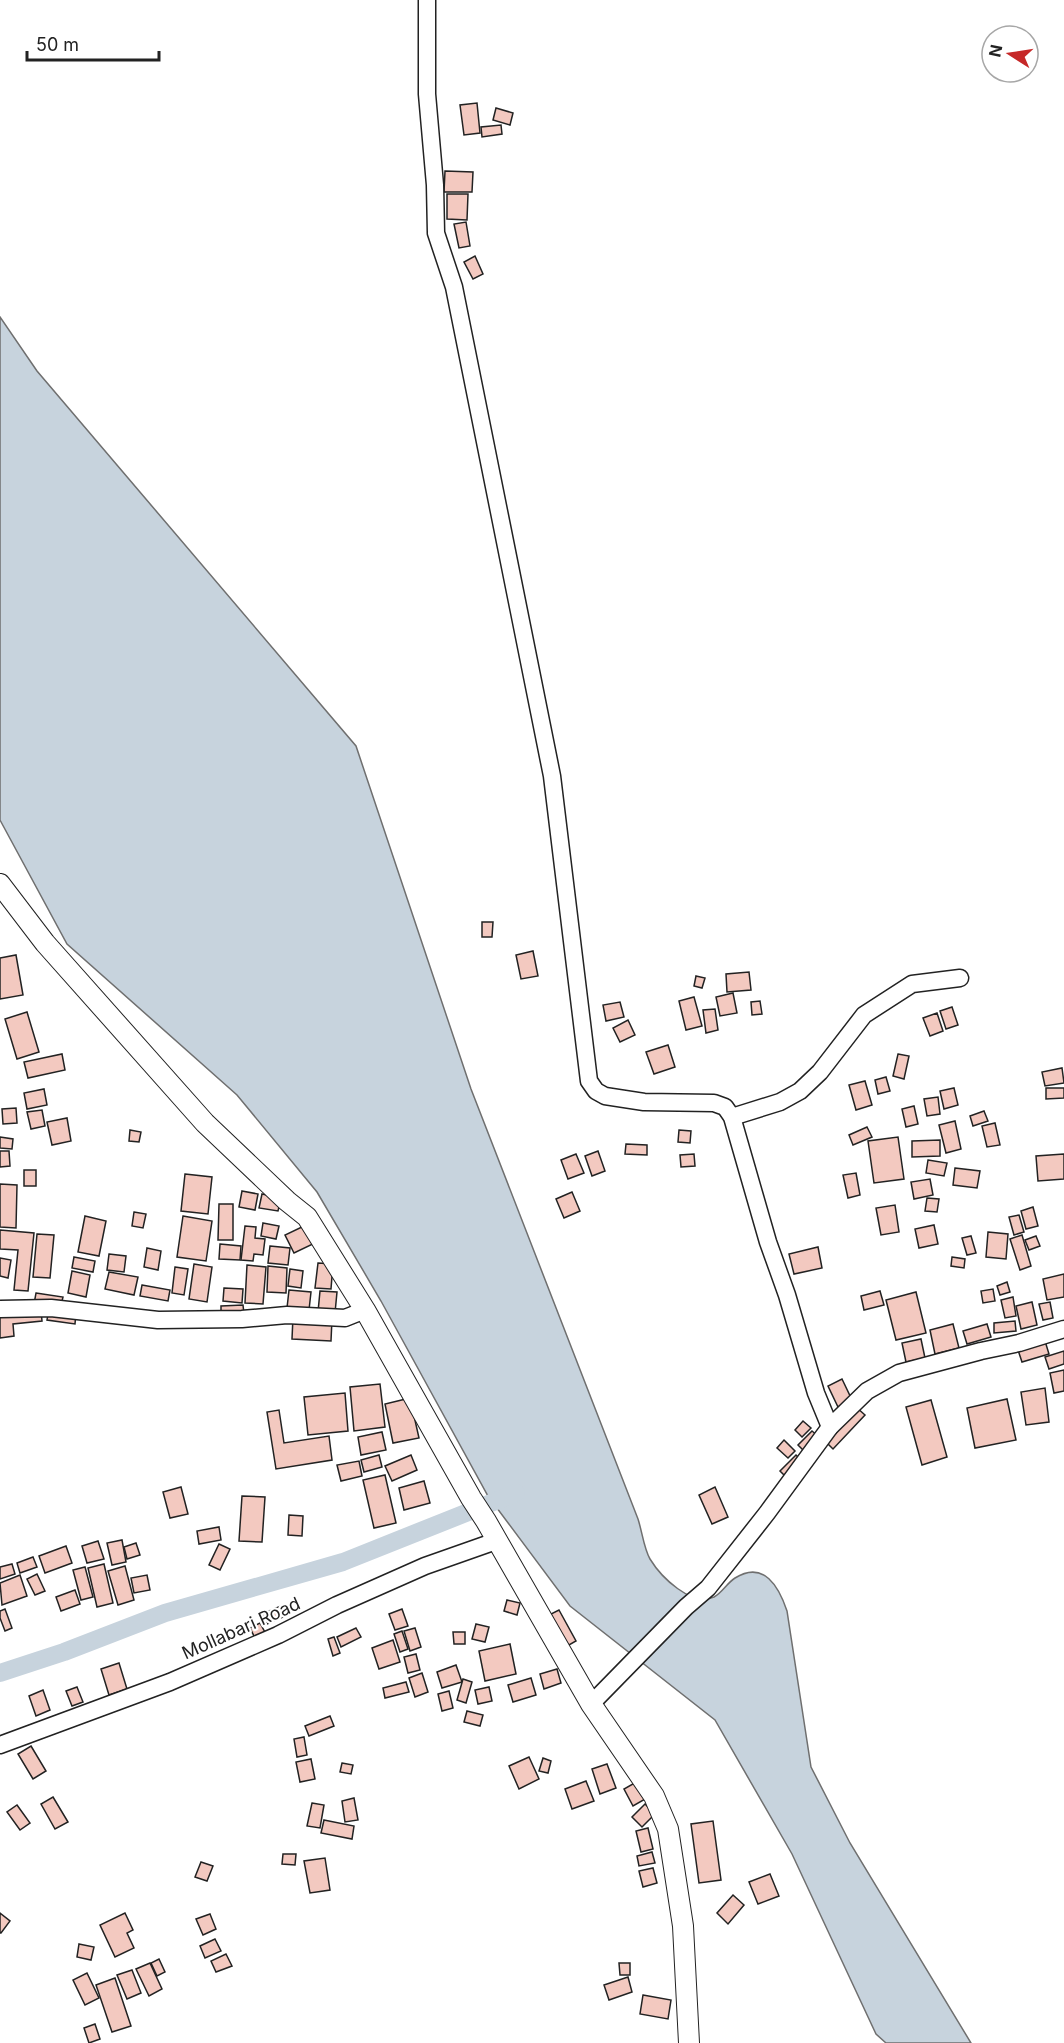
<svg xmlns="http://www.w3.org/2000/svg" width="1064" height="2043" font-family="Inter,sans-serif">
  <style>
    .water { fill: #c7d3dd; stroke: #6f6f6f; stroke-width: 1.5 }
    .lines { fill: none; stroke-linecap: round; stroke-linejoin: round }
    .canal { stroke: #c7d3dd; stroke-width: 18 }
    .building { fill: #f3c9c0; stroke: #222; stroke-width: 1.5 }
    .minor-casing { stroke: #222; stroke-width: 19 }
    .tertiary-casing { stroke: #222; stroke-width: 22 }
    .minor { stroke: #fff; stroke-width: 16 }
    .tertiary { stroke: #fff; stroke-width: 20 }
    .labels { text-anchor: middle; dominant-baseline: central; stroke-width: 4.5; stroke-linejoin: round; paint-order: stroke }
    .street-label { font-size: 18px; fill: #222; stroke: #fff }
  </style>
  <rect width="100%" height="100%" fill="#fff"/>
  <!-- water -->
  <path class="water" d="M0 317 37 371 356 746 471 1089 638 1519C642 1531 644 1549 650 1559 661 1577 691 1607 714 1597 722 1593 727 1583 735 1578 764 1560 779 1587 787 1611L811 1767 850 1843 971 2043H886L876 2034 792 1854 715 1720 570 1606 488 1496 381 1301 317 1192 237 1095 67 944 0 820Z"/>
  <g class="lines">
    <!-- canal -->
    <path class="canal" d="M0 1673 64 1652 165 1613 343 1562 516 1493"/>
  </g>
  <!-- building -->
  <g class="building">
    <path d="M477 103 480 133 464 135 460 105Z"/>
    <path d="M496 108 513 113 510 125 493 120Z"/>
    <path d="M501 125 502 134 482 137 481 127Z"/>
    <path d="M445 171 473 172 472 192H444Z"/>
    <path d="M447 194H468L467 220 447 219Z"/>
    <path d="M466 222 470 246 459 248 454 224Z"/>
    <path d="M475 256 483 274 473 279 464 262Z"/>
    <path d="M482 922H493L492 937H482Z"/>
    <path d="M533 951 538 976 521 979 516 955Z"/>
    <path d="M16 955 23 995 0 999V958Z"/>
    <path d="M749 972 751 990 727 992 726 974Z"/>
    <path d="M696 976 705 978 702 988 694 986Z"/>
    <path d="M733 993 737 1013 720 1016 716 997Z"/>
    <path d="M694 997 702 1026 686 1030 679 1001Z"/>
    <path d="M760 1001 762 1014 752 1015 751 1002Z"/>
    <path d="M620 1002 624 1017 606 1021 603 1005Z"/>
    <path d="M952 1007 958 1025 946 1029 940 1011Z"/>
    <path d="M715 1009 718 1030 706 1033 703 1010Z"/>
    <path d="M27 1012 39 1052 17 1059 5 1019Z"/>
    <path d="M937 1013 943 1031 930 1036 923 1018Z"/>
    <path d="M628 1020 635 1035 620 1042 613 1028Z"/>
    <path d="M668 1045 675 1067 654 1074 646 1052Z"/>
    <path d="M62 1054 65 1070 28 1078 24 1062Z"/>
    <path d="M898 1054 909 1056 904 1079 893 1076Z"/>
    <path d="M1062 1068 1064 1083 1045 1086 1042 1072Z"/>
    <path d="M886 1077 890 1091 878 1094 875 1080Z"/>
    <path d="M865 1081 872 1105 856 1110 849 1085Z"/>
    <path d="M954 1088 958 1105 944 1109 940 1091Z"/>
    <path d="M1046 1088H1064V1098L1046 1099Z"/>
    <path d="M44 1089 47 1105 27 1109 24 1093Z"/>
    <path d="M938 1097 940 1114 927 1116 924 1099Z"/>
    <path d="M914 1106 918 1124 906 1127 902 1109Z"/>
    <path d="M16 1108 17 1123 3 1124 2 1109Z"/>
    <path d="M42 1110 45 1126 31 1129 27 1112Z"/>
    <path d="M984 1111 988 1121 973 1126 970 1116Z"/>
    <path d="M67 1118 71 1141 52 1145 47 1122Z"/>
    <path d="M955 1121 961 1149 946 1153 939 1125Z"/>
    <path d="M995 1123 1000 1145 987 1147 982 1126Z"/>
    <path d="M867 1127 872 1137 853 1145 849 1135Z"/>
    <path d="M130 1130 141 1132 139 1142 129 1141Z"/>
    <path d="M679 1130 691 1131 690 1143 678 1142Z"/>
    <path d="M0 1137 13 1139 12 1149 0 1148Z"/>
    <path d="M898 1137 904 1179 874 1183 868 1141Z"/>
    <path d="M940 1140V1156L912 1157V1141Z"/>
    <path d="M626 1144 647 1145V1155L625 1154Z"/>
    <path d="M0 1151H9L10 1166 0 1167Z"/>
    <path d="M598 1151 605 1171 592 1176 585 1156Z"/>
    <path d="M576 1154 584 1173 568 1179 561 1160Z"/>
    <path d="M694 1154 695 1166 681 1167 680 1155Z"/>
    <path d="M1064 1154V1179L1038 1181 1036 1156Z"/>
    <path d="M928 1160 947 1163 944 1176 926 1173Z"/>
    <path d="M955 1168 980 1171 977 1188 953 1185Z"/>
    <rect x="24" y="1170" width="12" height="16"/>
    <path d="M856 1173 860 1195 848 1198 843 1175Z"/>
    <path d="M185 1174 212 1177 208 1214 181 1211Z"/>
    <path d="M930 1179 933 1195 914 1199 911 1182Z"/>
    <path d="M0 1184 17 1185 16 1228 0 1227Z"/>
    <path d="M242 1191 258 1194 255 1210 239 1207Z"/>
    <path d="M572 1192 580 1211 564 1218 556 1199Z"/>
    <path d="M262 1194 281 1198 278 1211 259 1208Z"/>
    <path d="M927 1198 939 1199 937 1212 925 1211Z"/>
    <path d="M219 1204H233V1240H218Z"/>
    <path d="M895 1205 899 1232 881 1235 876 1208Z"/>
    <path d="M1033 1207 1038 1226 1026 1229 1021 1211Z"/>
    <path d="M134 1212 146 1214 143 1228 132 1226Z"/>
    <path d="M1019 1215 1024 1232 1014 1235 1009 1217Z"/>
    <path d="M85 1216 106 1221 99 1256 78 1252Z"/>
    <path d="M183 1216 212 1221 206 1261 177 1257Z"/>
    <path d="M263 1223 279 1226 276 1239 261 1236Z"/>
    <path d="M306 1225 315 1243 294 1253 285 1235Z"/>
    <path d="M934 1225 938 1244 919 1248 915 1229Z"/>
    <path d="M245 1226 256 1227 255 1238 265 1239 263 1255 254 1254 253 1261 241 1260Z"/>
    <path d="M0 1230 34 1233 28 1291 14 1290 18 1250 0 1249Z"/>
    <path d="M988 1232 1008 1234 1006 1259 986 1257Z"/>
    <path d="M37 1234 54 1235 50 1278 33 1277Z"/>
    <path d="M1022 1235 1031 1266 1020 1270 1010 1239Z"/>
    <path d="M971 1236 976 1253 967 1255 962 1238Z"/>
    <path d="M1036 1236 1040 1246 1029 1250 1025 1240Z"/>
    <path d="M220 1244 241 1246 240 1260 219 1259Z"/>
    <path d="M270 1246 290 1248 288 1265 268 1263Z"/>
    <path d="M818 1247 822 1268 794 1274 789 1254Z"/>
    <path d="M147 1248 161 1251 158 1270 144 1267Z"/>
    <path d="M109 1254 126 1256 124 1272 107 1270Z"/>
    <path d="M74 1257 95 1261 93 1272 72 1268Z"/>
    <path d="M952 1257 965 1259 964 1268 951 1266Z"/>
    <path d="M0 1258 11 1260 8 1278 0 1276Z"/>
    <path d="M318 1263 333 1264 331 1289 315 1288Z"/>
    <path d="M194 1264 212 1267 207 1302 189 1299Z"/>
    <path d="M247 1265 266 1267 263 1304 245 1303Z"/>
    <path d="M268 1266 287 1268 286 1293 267 1292Z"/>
    <path d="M175 1267 188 1269 184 1295 172 1293Z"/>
    <path d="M290 1269 303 1271 301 1288 288 1286Z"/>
    <path d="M72 1271 90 1275 86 1297 68 1293Z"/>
    <path d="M109 1272 138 1277 134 1295 105 1289Z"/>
    <path d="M1064 1274V1297L1047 1300 1043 1279Z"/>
    <path d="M1007 1282 1010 1292 1000 1295 997 1286Z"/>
    <path d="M142 1285 170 1290 168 1301 140 1296Z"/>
    <path d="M224 1288 243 1289 242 1303 223 1301Z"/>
    <path d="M993 1289 995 1301 983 1303 981 1291Z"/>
    <path d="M289 1290 311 1292 309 1310 287 1308Z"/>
    <path d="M320 1291 337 1292 335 1313 318 1312Z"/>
    <path d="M880 1291 884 1305 864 1310 861 1296Z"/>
    <path d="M916 1292 926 1333 896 1340 886 1300Z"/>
    <path d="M36 1293 63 1297 60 1309 34 1304Z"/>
    <path d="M1013 1297 1016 1316 1005 1318 1001 1300Z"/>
    <path d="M1032 1302 1037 1325 1021 1329 1016 1306Z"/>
    <path d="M1050 1302 1053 1318 1043 1320 1039 1304Z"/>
    <path d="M243 1305 244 1314 221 1315V1306Z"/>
    <path d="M49 1308 76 1312 75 1324 47 1320Z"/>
    <path d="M41 1310 42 1321 13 1324 14 1336 0 1338V1314Z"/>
    <path d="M293 1317 332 1319 331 1341 292 1339Z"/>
    <path d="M1015 1321 1016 1331 994 1333V1323Z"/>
    <path d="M953 1324 959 1348 935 1354 930 1330Z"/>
    <path d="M987 1324 991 1337 967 1344 963 1331Z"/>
    <path d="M921 1339 925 1358 906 1362 902 1343Z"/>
    <path d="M1045 1341 1049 1354 1022 1362 1018 1350Z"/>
    <path d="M1064 1351V1364L1049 1369 1045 1357Z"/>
    <path d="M1064 1370V1391L1054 1393 1050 1373Z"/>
    <path d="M842 1379 852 1400 838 1407 828 1386Z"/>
    <path d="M380 1384 385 1427 354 1431 350 1387Z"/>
    <path d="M1045 1388 1049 1422 1026 1425 1021 1392Z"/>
    <path d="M345 1393 348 1431 308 1435 304 1397Z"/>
    <path d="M410 1398 419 1438 393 1443 385 1404Z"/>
    <path d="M1007 1399 1016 1440 975 1448 967 1408Z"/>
    <path d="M931 1400 947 1457 922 1465 906 1407Z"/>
    <path d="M856 1407 865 1415 833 1449 824 1440Z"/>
    <path d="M279 1410 284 1443 329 1436 332 1460 276 1469 267 1412Z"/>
    <path d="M803 1421 811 1428 802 1437 795 1430Z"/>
    <path d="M812 1431 819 1437 805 1452 798 1445Z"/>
    <path d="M382 1432 386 1450 361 1455 358 1437Z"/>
    <path d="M784 1440 795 1451 788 1458 777 1448Z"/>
    <path d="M379 1455 382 1467 364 1472 361 1460Z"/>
    <path d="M411 1455 417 1470 392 1481 385 1466Z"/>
    <path d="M796 1455 802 1461 786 1477 780 1471Z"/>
    <path d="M359 1461 362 1476 341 1481 337 1465Z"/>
    <path d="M385 1475 396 1523 374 1528 363 1480Z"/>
    <path d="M424 1481 430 1503 404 1510 399 1488Z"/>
    <path d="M181 1487 188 1514 170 1518 163 1492Z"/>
    <path d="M715 1487 728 1517 712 1524 699 1495Z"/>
    <path d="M242 1496 265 1497 262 1542 239 1541Z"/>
    <path d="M289 1515 303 1516 302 1536 288 1535Z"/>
    <path d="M219 1527 221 1540 199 1544 197 1531Z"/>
    <path d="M122 1540 126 1562 112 1565 107 1543Z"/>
    <path d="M98 1541 104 1559 87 1563 82 1546Z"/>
    <path d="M136 1543 140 1555 127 1559 124 1547Z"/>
    <path d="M219 1544 230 1549 220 1570 209 1565Z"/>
    <path d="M66 1546 72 1563 45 1573 39 1556Z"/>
    <path d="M33 1557 37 1567 20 1573 17 1563Z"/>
    <path d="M12 1564 15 1574 0 1579V1567Z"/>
    <path d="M104 1564 113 1603 97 1607 88 1568Z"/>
    <path d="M125 1566 134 1600 118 1605 108 1571Z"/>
    <path d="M85 1567 93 1597 81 1600 73 1570Z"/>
    <path d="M37 1574 45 1591 35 1595 27 1579Z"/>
    <path d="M20 1575 27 1596 2 1605 0 1583Z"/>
    <path d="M147 1575 150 1590 134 1593 131 1578Z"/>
    <path d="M75 1590 80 1604 61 1611 56 1597Z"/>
    <path d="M507 1600 520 1603 517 1615 504 1611Z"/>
    <path d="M281 1606 285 1616 267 1624 262 1614Z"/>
    <path d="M5 1609 12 1628 5 1631 0 1618V1611Z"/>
    <path d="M402 1609 408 1626 395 1630 389 1614Z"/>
    <path d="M559 1610 576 1641 562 1649 545 1617Z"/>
    <path d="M260 1623 267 1636 257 1642 250 1628Z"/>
    <path d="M476 1624 489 1627 485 1642 472 1639Z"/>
    <path d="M356 1628 361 1637 341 1647 337 1637Z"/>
    <path d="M415 1628 421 1647 410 1651 404 1631Z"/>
    <path d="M402 1631 408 1649 400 1652 394 1634Z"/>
    <path d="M453 1632H465V1644H454Z"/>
    <path d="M334 1637 340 1653 333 1656 328 1639Z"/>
    <path d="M393 1640 400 1662 379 1669 372 1648Z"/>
    <path d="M510 1644 516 1674 485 1681 479 1651Z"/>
    <path d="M416 1654 420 1670 408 1673 404 1657Z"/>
    <path d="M119 1663 127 1689 109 1695 101 1669Z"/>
    <path d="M456 1665 462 1682 442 1688 437 1672Z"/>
    <path d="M557 1669 561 1683 544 1689 540 1674Z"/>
    <path d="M422 1673 428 1692 415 1697 409 1678Z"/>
    <path d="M531 1678 536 1695 513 1702 508 1685Z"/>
    <path d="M463 1679 472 1682 466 1703 457 1700Z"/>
    <path d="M406 1682 409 1692 385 1698 383 1688Z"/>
    <path d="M77 1687 83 1702 72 1706 66 1691Z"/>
    <path d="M489 1687 492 1701 478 1704 475 1690Z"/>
    <path d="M43 1690 50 1710 36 1716 29 1696Z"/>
    <path d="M449 1691 453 1708 442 1711 438 1694Z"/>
    <path d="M467 1711 483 1715 480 1726 464 1722Z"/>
    <path d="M330 1716 334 1726 309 1736 305 1726Z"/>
    <path d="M304 1737 307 1755 297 1757 294 1739Z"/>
    <path d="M31 1746 46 1771 33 1779 18 1754Z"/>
    <path d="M529 1757 539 1779 519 1789 509 1766Z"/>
    <path d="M543 1758 551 1761 548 1773 539 1771Z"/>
    <path d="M311 1759 315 1779 300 1782 296 1762Z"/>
    <path d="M342 1763 353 1765 351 1774 340 1772Z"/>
    <path d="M607 1764 616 1788 600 1794 592 1769Z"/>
    <path d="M586 1781 594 1801 572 1809 565 1789Z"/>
    <path d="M638 1781 647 1798 633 1806 624 1789Z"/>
    <path d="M53 1797 68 1822 55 1829 41 1804Z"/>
    <path d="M354 1798 358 1820 345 1822 342 1801Z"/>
    <path d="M312 1803 324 1805 320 1828 307 1826Z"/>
    <path d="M645 1804 655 1814 642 1827 632 1817Z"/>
    <path d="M17 1805 30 1823 20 1830 7 1812Z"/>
    <path d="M324 1820 354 1826 352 1839 321 1833Z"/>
    <path d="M713 1821 721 1880 699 1883 691 1824Z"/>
    <path d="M648 1828 653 1849 641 1852 636 1831Z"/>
    <path d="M652 1852 655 1863 639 1866 637 1856Z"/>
    <path d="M283 1854H296L295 1865 282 1864Z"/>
    <path d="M325 1858 330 1890 310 1893 304 1861Z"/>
    <path d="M201 1862 213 1866 207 1881 195 1877Z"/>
    <path d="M653 1868 657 1883 643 1887 639 1871Z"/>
    <path d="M770 1874 779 1896 758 1904 749 1882Z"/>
    <path d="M733 1895 744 1905 728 1924 717 1913Z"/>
    <path d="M0 1913 10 1921 1 1933H0Z"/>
    <path d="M125 1913 133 1930 127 1933 134 1948 115 1957 100 1925Z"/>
    <path d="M210 1914 216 1929 203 1935 196 1919Z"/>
    <path d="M215 1939 221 1951 205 1958 200 1946Z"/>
    <path d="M79 1944 94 1947 91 1960 77 1957Z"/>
    <path d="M226 1954 232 1966 216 1972 211 1961Z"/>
    <path d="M159 1959 165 1972 157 1976 151 1963Z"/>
    <path d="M150 1963 162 1989 149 1996 136 1969Z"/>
    <path d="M619 1963H630V1975H620Z"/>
    <path d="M132 1970 141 1993 127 1999 117 1975Z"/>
    <path d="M87 1973 99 1998 85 2005 73 1980Z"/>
    <path d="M628 1977 632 1992 609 2000 604 1985Z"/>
    <path d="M115 1978 131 2026 112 2032 96 1985Z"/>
    <path d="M643 1995 671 2000 668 2019 640 2014Z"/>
    <path d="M95 2024 100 2039 89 2043 84 2028Z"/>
  </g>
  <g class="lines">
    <defs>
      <g id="minor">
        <path d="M427 0V94L435 185 436 233 454 287 552 776 589 1081 596 1091 605 1096 644 1102 714 1103 725 1107 732 1117 768 1242 787 1295 816 1393 830 1427"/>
        <path d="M732 1117 780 1102 800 1091 820 1072 864 1015 912 984 960 978"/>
        <path d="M0 1309 51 1308 158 1320 242 1319 287 1315 345 1318 365 1310"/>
        <path d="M591 1704 686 1607 708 1588 767 1513 830 1427 867 1391 899 1373 981 1351 1019 1343 1064 1329"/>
        <path d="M0 1745 170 1682 278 1635 337 1605 425 1566 496 1541"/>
      </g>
      <path id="tertiary" d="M0 884 45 943 205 1123 287 1201 307 1217 365 1310 471 1498 486 1521 591 1704 654 1796 668 1829 683 1926 689 2043"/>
    </defs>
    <!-- minor casing -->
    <use href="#minor" class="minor-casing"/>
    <!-- tertiary casing -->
    <use href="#tertiary" class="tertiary-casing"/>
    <!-- minor -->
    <use href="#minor" class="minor"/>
    <!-- tertiary -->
    <use href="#tertiary" class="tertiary"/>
  </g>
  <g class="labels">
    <!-- street labels -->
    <g class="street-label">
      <text transform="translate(241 1628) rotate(-24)">Mollabari Road</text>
    </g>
  </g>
  <!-- north arrow -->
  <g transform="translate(1010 54) rotate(282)"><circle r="28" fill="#ffffff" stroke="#a7a7a7" stroke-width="1.5"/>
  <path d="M0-4.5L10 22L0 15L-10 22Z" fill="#c62828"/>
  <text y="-9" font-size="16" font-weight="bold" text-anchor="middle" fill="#222222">N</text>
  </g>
  <!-- scale -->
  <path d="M27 51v9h132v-9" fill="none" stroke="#222222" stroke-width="3"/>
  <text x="36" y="51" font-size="18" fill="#222222" stroke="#ffffff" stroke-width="4.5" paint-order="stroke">50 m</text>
</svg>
